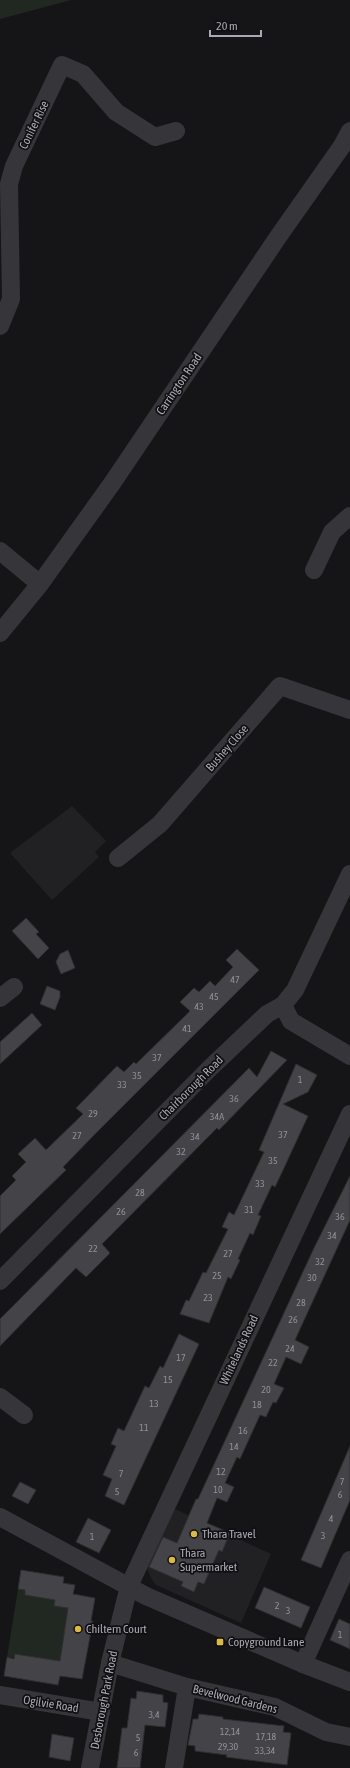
<svg xmlns="http://www.w3.org/2000/svg" width="350" height="1768" font-family="'Asap Condensed',sans-serif">
  <style>
    .built { fill: #212023 }
    .green { fill: #212822 }
    .building { fill: #444448; stroke: #2f2f32 }
    .lines { fill: none; stroke-linecap: round; stroke-linejoin: round }
    .minor { stroke: #36363a; stroke-width: 18 }
    .poi-dot { fill: #dcb946; stroke: #100f11; stroke-width: 1.5 }
    .labels { text-anchor: middle; dominant-baseline: central; stroke-width: 3.5; stroke-linejoin: round; paint-order: stroke }
    .number-label { font-size: 10px; fill: #8f9099 }
    .street-label { font-size: 12px; fill: #a8aab4; stroke: #100f11 }
    .poi-label { font-size: 12px; fill: #a8aab4; stroke: #100f11; text-anchor: start }
  </style>
  <rect width="100%" height="100%" fill="#151416"/>
  <!-- built -->
  <g class="built">
    <path d="M72 806 106 841 95 852 99 857 52 900 10 853Z"/>
    <path d="M175 1509 271 1554 241 1623 156 1585 152 1580 146 1566 159 1535Z"/>
  </g>
  <!-- green -->
  <g class="green">
    <path d="M0 0H71L0 19Z"/>
    <path d="M18 1589 25 1590V1595L35 1596 52 1595 73 1608 66 1622 62 1647 66 1649 64 1662 7 1657Z"/>
  </g>
  <!-- building -->
  <g class="building">
    <path d="M26 918 39 932 36 934 49 948 38 959 12 931Z"/>
    <path d="M237 949 259 970 99 1130 63 1167 66 1170 0 1234V1196L16 1180 12 1176 26 1162 18 1154 35 1138 46 1150 83 1114 76 1108 117 1066 124 1072 134 1062 136 1064 190 1011 180 1002 194 988 199 992 210 981 215 986 233 967 226 960Z"/>
    <path d="M68 950 75 968 61 974 56 962 60 954Z"/>
    <path d="M47 986 60 991V997L55 1010 40 1004Z"/>
    <path d="M32 1013 42 1025 0 1064V1042Z"/>
    <path d="M271 1051 287 1060 219 1130 217 1128 102 1244 110 1253 86 1277 76 1268 0 1346V1319L249 1068 257 1077Z"/>
    <path d="M296 1064 317 1075 308 1092 283 1104 308 1116 284 1168 275 1187 272 1185 258 1215 261 1216 253 1235 250 1233 238 1259 240 1260 231 1279 228 1277 209 1323 180 1314 186 1300 189 1301 203 1272 206 1273 228 1229 222 1227 229 1212 234 1215 264 1152 259 1150Z"/>
    <path d="M350 1176V1220L295 1340 309 1347 301 1364 286 1357 274 1384 284 1388 276 1403 273 1402 266 1417 260 1415 240 1459 237 1457 225 1483 234 1487 227 1502 217 1498 207 1523 230 1533 222 1552 219 1550 204 1584 198 1582 194 1592 181 1586 183 1582 149 1567 163 1537 177 1543 196 1499H198L314 1248Z"/>
    <path d="M179 1334 199 1344 124 1505 105 1496 112 1479 103 1475 116 1446 111 1444 118 1428 124 1431 145 1386 149 1388 160 1366 163 1368Z"/>
    <path d="M350 1446V1500L321 1568 301 1560Z"/>
    <path d="M20 1482 36 1490 28 1504 12 1496Z"/>
    <path d="M88 1518 111 1530 99 1553 76 1542Z"/>
    <path d="M21 1570 64 1577 63 1583 75 1585 73 1594 95 1598 91 1621H93L82 1679 60 1676 58 1685 4 1676 7 1657 14 1659 15 1654 60 1661 68 1608 54 1606 55 1600 25 1595V1590L18 1589Z"/>
    <path d="M264 1587 310 1607 301 1628 255 1608Z"/>
    <path d="M339 1619 350 1624V1649L330 1640Z"/>
    <path d="M137 1691 163 1695V1702L168 1703 165 1727 145 1725 140 1768H117L122 1728H127L131 1698 136 1699Z"/>
    <path d="M199 1714 223 1717V1719L284 1726 283 1732 291 1733 287 1765 226 1757 227 1755 195 1751V1746L188 1745 193 1719H198Z"/>
    <path d="M52 1734 74 1738 70 1761 49 1757Z"/>
  </g>
  <g class="lines">
    <!-- minor -->
    <g class="minor">
      <path d="M0 326 11 299 9 184 14 166 62 65 83 74 116 112 155 137 176 131"/>
      <path d="M0 551 40 584"/>
      <path d="M314 570 332 532 350 516"/>
      <path d="M0 633 40 584 113 482 278 237 342 146 350 131"/>
      <path d="M118 858 160 824 280 686 350 710"/>
      <path d="M0 998 14 987"/>
      <path d="M283 1005 291 1021 350 1056"/>
      <path d="M0 1281 209 1069 267 1014 283 1005 295 990 350 874"/>
      <path d="M0 1397 24 1415"/>
      <path d="M0 1517 146 1596 303 1664 350 1682"/>
      <path d="M110 1663 187 1687"/>
      <path d="M303 1664 350 1560"/>
      <path d="M0 1695 101 1712"/>
      <path d="M90 1768 110 1663 129 1586 350 1114"/>
      <path d="M174 1768 187 1687 275 1707 326 1732 350 1737"/>
    </g>
  </g>
  <!-- markers -->
  <g class="poi-dot">
    <circle cx="194" cy="1534" r="4"/>
    <circle cx="172" cy="1560" r="4"/>
    <circle cx="78" cy="1629" r="4"/>
    <rect x="216" y="1638" width="8" height="8" rx="2"/>
  </g>
  <g class="labels">
    <!-- number labels -->
    <g class="number-label">
      <text x="235" y="979">47</text>
      <text x="214" y="996">45</text>
      <text x="199" y="1006">43</text>
      <text x="187" y="1028">41</text>
      <text x="157" y="1057">37</text>
      <text x="137" y="1075">35</text>
      <text x="300" y="1079">1</text>
      <text x="122" y="1084">33</text>
      <text x="234" y="1098">36</text>
      <text x="93" y="1113">29</text>
      <text x="217" y="1116">34A</text>
      <text x="283" y="1134">37</text>
      <text x="77" y="1135">27</text>
      <text x="195" y="1136">34</text>
      <text x="181" y="1151">32</text>
      <text x="273" y="1160">35</text>
      <text x="260" y="1183">33</text>
      <text x="140" y="1192">28</text>
      <text x="249" y="1209">31</text>
      <text x="121" y="1211">26</text>
      <text x="340" y="1216">36</text>
      <text x="332" y="1235">34</text>
      <text x="93" y="1248">22</text>
      <text x="228" y="1253">27</text>
      <text x="320" y="1261">32</text>
      <text x="217" y="1275">25</text>
      <text x="312" y="1277">30</text>
      <text x="208" y="1297">23</text>
      <text x="301" y="1302">28</text>
      <text x="293" y="1319">26</text>
      <text x="290" y="1348">24</text>
      <text x="181" y="1357">17</text>
      <text x="273" y="1362">22</text>
      <text x="168" y="1379">15</text>
      <text x="266" y="1389">20</text>
      <text x="154" y="1403">13</text>
      <text x="257" y="1404">18</text>
      <text x="144" y="1427">11</text>
      <text x="243" y="1430">16</text>
      <text x="234" y="1446">14</text>
      <text x="221" y="1471">12</text>
      <text x="121" y="1473">7</text>
      <text x="342" y="1481">7</text>
      <text x="218" y="1489">10</text>
      <text x="117" y="1491">5</text>
      <text x="340" y="1494">6</text>
      <text x="331" y="1518">4</text>
      <text x="323" y="1535">3</text>
      <text x="92" y="1536">1</text>
      <text x="277" y="1605">2</text>
      <text x="288" y="1610">3</text>
      <text x="340" y="1634">1</text>
      <text x="154" y="1714">3,4</text>
      <text x="230" y="1731">12,14</text>
      <text x="266" y="1736">17,18</text>
      <text x="138" y="1737">5</text>
      <text x="228" y="1746">29,30</text>
      <text x="265" y="1750">33,34</text>
      <text x="136" y="1752">6</text>
    </g>
    <!-- street labels -->
    <g class="street-label">
      <text transform="translate(34 125) rotate(-64)">Conifer Rise</text>
      <text transform="translate(179 384) rotate(-56)">Carrington Road</text>
      <text transform="translate(227 748) rotate(-49)">Bushey Close</text>
      <text transform="translate(191 1088) rotate(-45)">Chairborough Road</text>
      <text transform="translate(239 1350) rotate(-65)">Whitelands Road</text>
      <text transform="translate(235 1699) rotate(14)">Bevelwood Gardens</text>
      <text transform="translate(104 1700) rotate(-79)">Desborough Park Road</text>
      <text transform="translate(51 1704) rotate(9)">Ogilvie Road</text>
    </g>
    <!-- poi labels -->
    <g class="poi-label">
      <text x="202" y="1534">Thara Travel</text>
      <text x="180" y="1553">Thara<tspan x="180" dy="14">Supermarket</tspan></text>
      <text x="86" y="1629">Chiltern Court</text>
      <text x="228" y="1642">Copyground Lane</text>
    </g>
  </g>
  <!-- scale -->
  <path d="M210 30v6h51v-6" fill="none" stroke="#a8aab4" stroke-width="2"/>
  <text x="216" y="30" font-size="12" fill="#a8aab4" stroke="#100f11" stroke-width="3" paint-order="stroke">20 m</text>
</svg>
